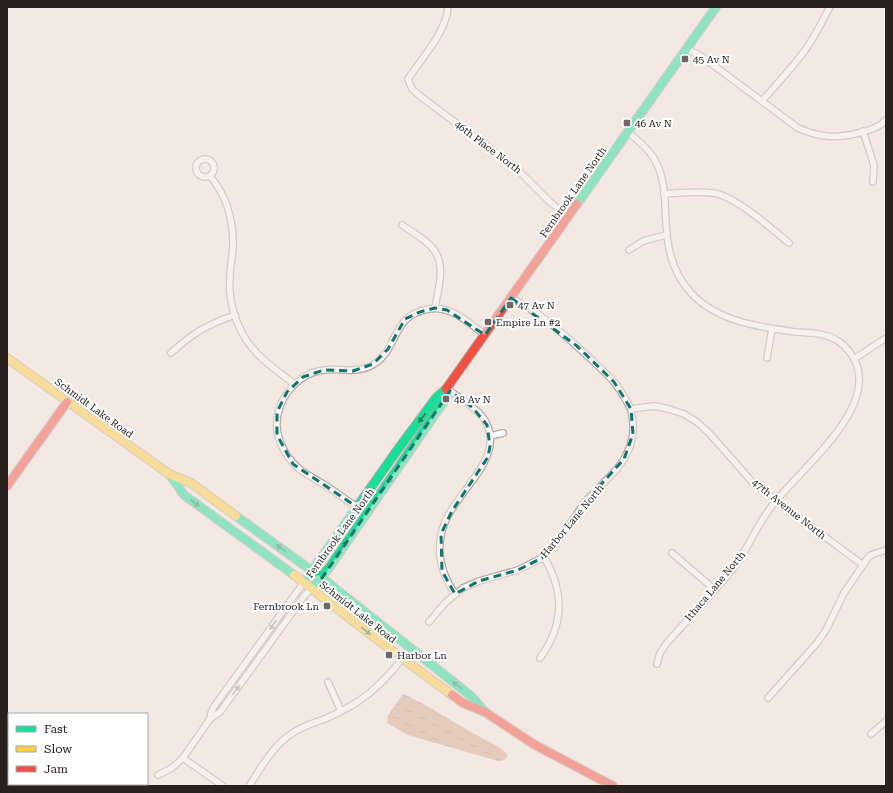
<svg xmlns="http://www.w3.org/2000/svg" width="893" height="793" font-family="'Roboto Serif',serif">
  <style>
    .water { fill: url(#water-ripples) }
    .lines { fill: none; stroke-linecap: round; stroke-linejoin: round }
    .stream { stroke: #d6a88e; stroke-width: 2 }
    .street-casing { stroke: #b2a9a5; stroke-width: 8 }
    .fast-casing { stroke: #b2a9a5; stroke-width: 10 }
    .slow-casing { stroke: #b2a9a5; stroke-width: 10 }
    .jam-casing { stroke: #b2a9a5; stroke-width: 10 }
    .street { stroke: #fdfcfb; stroke-width: 5.5 }
    .fast { stroke: #16e098; stroke-width: 8 }
    .slow { stroke: #ffcf43; stroke-width: 8 }
    .jam { stroke: #f24e42; stroke-width: 8 }
    .rail-casing { stroke: #d5d3d1; stroke-width: 3.5 }
    .rail { stroke: #fff; stroke-width: 2; stroke-dasharray: 6; stroke-linecap: butt }
    .oneway { fill: #1f805b }
    .oneway2 { fill: #9d9998 }
    .marked { fill: none; stroke: #0f766e; stroke-width: 3; stroke-dasharray: 8 5; stroke-linejoin: round }
    .poi-dot { fill: #6f6763; stroke: #fff; stroke-width: 1.5 }
    .labels { text-anchor: middle; dominant-baseline: central; stroke-width: 4; stroke-linejoin: round; paint-order: stroke }
    .poi-label { font-size: 10px; fill: #28211e; stroke: #fff; text-anchor: start }
    .street-label { font-size: 10px; fill: #28211e; stroke: #fff }
  </style>
  <defs>
    <pattern id="water-ripples" width="26" height="14" patternUnits="userSpaceOnUse"><rect width="26" height="14" fill="#d6a88e"/><path d="M2 4q2-2 4 0t4 0M15 11q2-2 4 0t4 0" fill="none" stroke="#ae8873"/></pattern>
  </defs>
  <rect width="100%" height="100%" fill="#f3e8e2"/>
  <!-- water -->
  <path class="water" d="M403 694C430 706 454 723 480 737 490 743 501 746 508 756L504 760 498 761 408 735 387 723 388 715Z"/>
  <g class="lines">
    <!-- stream -->
    <g class="stream">
      <path d="M7 781 9 782"/>
      <path d="M12 784 15 786"/>
    </g>
    <defs>
      <g id="street">
        <path d="M448 7C447 31 421 59 408 79L412 89 420 96 516 168 549 201 568 217"/>
        <path d="M687 49 701 56 798 128C807 132 816 135 826 136 841 138 876 132 886 120"/>
        <path d="M762 101C776 85 790 70 803 53 814 39 821 23 830 7"/>
        <path d="M863 131 874 165 873 182"/>
        <path d="M628 132C637 140 647 147 653 157 662 171 664 186 665 202 666 235 667 267 691 293 718 322 759 327 796 332 810 333 826 333 838 341 846 346 852 354 856 363 876 412 797 472 771 507 757 525 749 547 735 566 714 593 689 618 666 644L660 653 657 664"/>
        <circle cx="205" cy="168" r="9"/>
        <path d="M210 176C226 195 233 219 233 244 233 255 230 266 230 277 228 299 235 323 247 341 259 359 278 371 294 384"/>
        <path d="M664 194C680 193 697 191 713 193 734 195 772 229 789 243"/>
        <path d="M402 225C412 232 427 240 434 250 446 266 438 290 435 308"/>
        <path d="M629 250 643 241 666 235"/>
        <path d="M511 298C542 313 568 338 593 361 600 368 608 375 615 383 621 391 626 400 631 409L654 406 669 409 684 414 697 422 709 433 755 485 863 565"/>
        <path d="M171 353C193 333 206 325 235 315"/>
        <path d="M767 358 772 329"/>
        <path d="M854 359 886 338"/>
        <path d="M447 389C458 397 472 405 481 415 512 453 458 489 445 522 435 547 440 572 455 594"/>
        <path d="M490 436 503 433"/>
        <path d="M357 507C346 500 336 492 325 485 317 480 309 476 302 471 282 456 271 430 280 407 285 392 297 379 312 373 333 364 353 377 374 364 400 347 391 315 429 309 451 305 469 323 485 335"/>
        <path d="M672 553 714 589"/>
        <path d="M429 622 445 603 463 588 479 581 518 570 544 557 559 540 585 502 617 469 624 459 630 447 633 434V422L631 409"/>
        <path d="M540 658C564 625 565 593 544 557"/>
        <path d="M328 682 341 711"/>
        <path d="M768 698 817 643 826 630 844 593 867 559 871 555 886 550"/>
        <path d="M210 719 211 713 213 708 304 582"/>
        <path d="M871 734 886 721"/>
        <path d="M183 758 223 786"/>
        <path d="M158 775 172 768 183 758 210 719 220 712 305 595 312 588"/>
        <path d="M249 786C261 768 272 747 291 734 302 726 314 723 327 718 361 703 379 688 402 659"/>
      </g>
      <g id="fast">
        <path d="M577 204 716 7"/>
        <path d="M170 475 184 495 294 575"/>
        <path d="M236 516 322 578 471 696 485 712"/>
        <path d="M304 582 396 452 436 398 446 389"/>
        <path d="M312 588 329 568 447 397V389"/>
      </g>
      <g id="slow">
        <path d="M7 358 169 474 191 483 236 516"/>
        <path d="M294 575 374 637 452 695"/>
      </g>
      <g id="jam">
        <path d="M446 389 577 204"/>
        <path d="M7 486 67 402"/>
        <path d="M452 695 463 703 485 712 535 745 613 786"/>
      </g>
    </defs>
    <!-- street casing -->
    <use href="#street" class="street-casing"/>
    <!-- fast casing -->
    <use href="#fast" class="fast-casing"/>
    <!-- slow casing -->
    <use href="#slow" class="slow-casing"/>
    <!-- jam casing -->
    <use href="#jam" class="jam-casing"/>
    <!-- street -->
    <use href="#street" class="street"/>
    <!-- fast -->
    <use href="#fast" class="fast"/>
    <!-- slow -->
    <use href="#slow" class="slow"/>
    <!-- jam -->
    <use href="#jam" class="jam"/>
    <defs>
      <g id="rail">
        <path d="M7 747 9 748"/>
        <path d="M63 784 66 786"/>
      </g>
    </defs>
    <!-- rail casing -->
    <use href="#rail" class="rail-casing"/>
    <!-- rail -->
    <use href="#rail" class="rail"/>
  </g>
  <!-- one-way arrows -->
  <defs><path id="oneway-solid" d="M-6-.8H1V-3.2L6.5 0L1 3.2V.8H-6Z"/></defs>
  <g class="oneway">
    <use href="#oneway-solid" transform="translate(422 418) rotate(127)"/>
    <use href="#oneway-solid" transform="translate(389 482) rotate(-56)"/>
    <use href="#oneway-solid" transform="translate(195 503) rotate(36)"/>
    <use href="#oneway-solid" transform="translate(344 546) rotate(-55)"/>
    <use href="#oneway-solid" transform="translate(281 548) rotate(-144)"/>
    <use href="#oneway-solid" transform="translate(366 631) rotate(39)"/>
    <use href="#oneway-solid" transform="translate(457 685) rotate(-142)"/>
  </g>
  <g class="oneway2">
    <use href="#oneway-solid" transform="translate(273 625) rotate(126)"/>
    <use href="#oneway-solid" transform="translate(236 690) rotate(-54)"/>
  </g>
  <!-- marked area -->
  <path d="M0 0H893V793H0ZM511 298 577 346 614 382 631 409 633 434 624 459 585 502 544 557 518 570 479 581 455 594 442 571 441 534 452 511 488 457 490 446 487 425 473 408 450 391 322 578 312 571 357 507 293 464 277 435V412L287 392 303 377 324 370 353 371 373 364 388 349 405 319 420 312 435 308 447 310 485 335Z" fill="#f3e8e2" fill-opacity=".55" fill-rule="evenodd"/>
  <path class="marked" d="M511 298 577 346 614 382 631 409 633 434 624 459 585 502 544 557 518 570 479 581 455 594 442 571 441 534 452 511 488 457 490 446 487 425 473 408 450 391 322 578 312 571 357 507 293 464 277 435V412L287 392 303 377 324 370 353 371 373 364 388 349 405 319 420 312 435 308 447 310 485 335Z"/>
  <!-- markers -->
  <g class="poi-dot">
    <rect x="681" y="55" width="8" height="8" rx="2"/>
    <rect x="623" y="119" width="8" height="8" rx="2"/>
    <rect x="506" y="301" width="8" height="8" rx="2"/>
    <rect x="484" y="318" width="8" height="8" rx="2"/>
    <rect x="442" y="395" width="8" height="8" rx="2"/>
    <rect x="323" y="602" width="8" height="8" rx="2"/>
    <rect x="385" y="651" width="8" height="8" rx="2"/>
  </g>
  <g class="labels">
    <!-- poi labels -->
    <g class="poi-label">
      <text x="693" y="59">45 Av N</text>
      <text x="635" y="123">46 Av N</text>
      <text x="518" y="305">47 Av N</text>
      <text x="496" y="322">Empire Ln #2</text>
      <text x="454" y="399">48 Av N</text>
      <text x="319" y="606" text-anchor="end">Fernbrook Ln</text>
      <text x="397" y="655">Harbor Ln</text>
    </g>
    <!-- street labels -->
    <g class="street-label">
      <text transform="translate(488 147) rotate(37)">46th Place North</text>
      <text transform="translate(573 192) rotate(-55)">Fernbrook Lane North</text>
      <text transform="translate(94 408) rotate(36)">Schmidt Lake Road</text>
      <text transform="translate(789 509) rotate(38)">47th Avenue North</text>
      <text transform="translate(572 521) rotate(-50)">Harbor Lane North</text>
      <text transform="translate(340 533) rotate(-54)">Fernbrook Lane North</text>
      <text transform="translate(715 586) rotate(-50)">Ithaca Lane North</text>
      <text transform="translate(358 612) rotate(38)">Schmidt Lake Road</text>
    </g>
  </g>
  <!-- border -->
  <rect width="893" height="793" fill="none" stroke="#28211e" stroke-width="16"/>
  <!-- legend -->
  <rect x="8" y="713" width="140" height="72" fill="#ffffff" stroke="#a9a6a5"/>
  <rect x="16" y="726" width="20" height="6" fill="#16e098" stroke="#a9a6a5"/>
  <text x="44" y="733" font-size="12" fill="#28211e">Fast</text>
  <rect x="16" y="746" width="20" height="6" fill="#ffcf43" stroke="#a9a6a5"/>
  <text x="44" y="753" font-size="12" fill="#28211e">Slow</text>
  <rect x="16" y="766" width="20" height="6" fill="#f24e42" stroke="#a9a6a5"/>
  <text x="44" y="773" font-size="12" fill="#28211e">Jam</text>
</svg>
